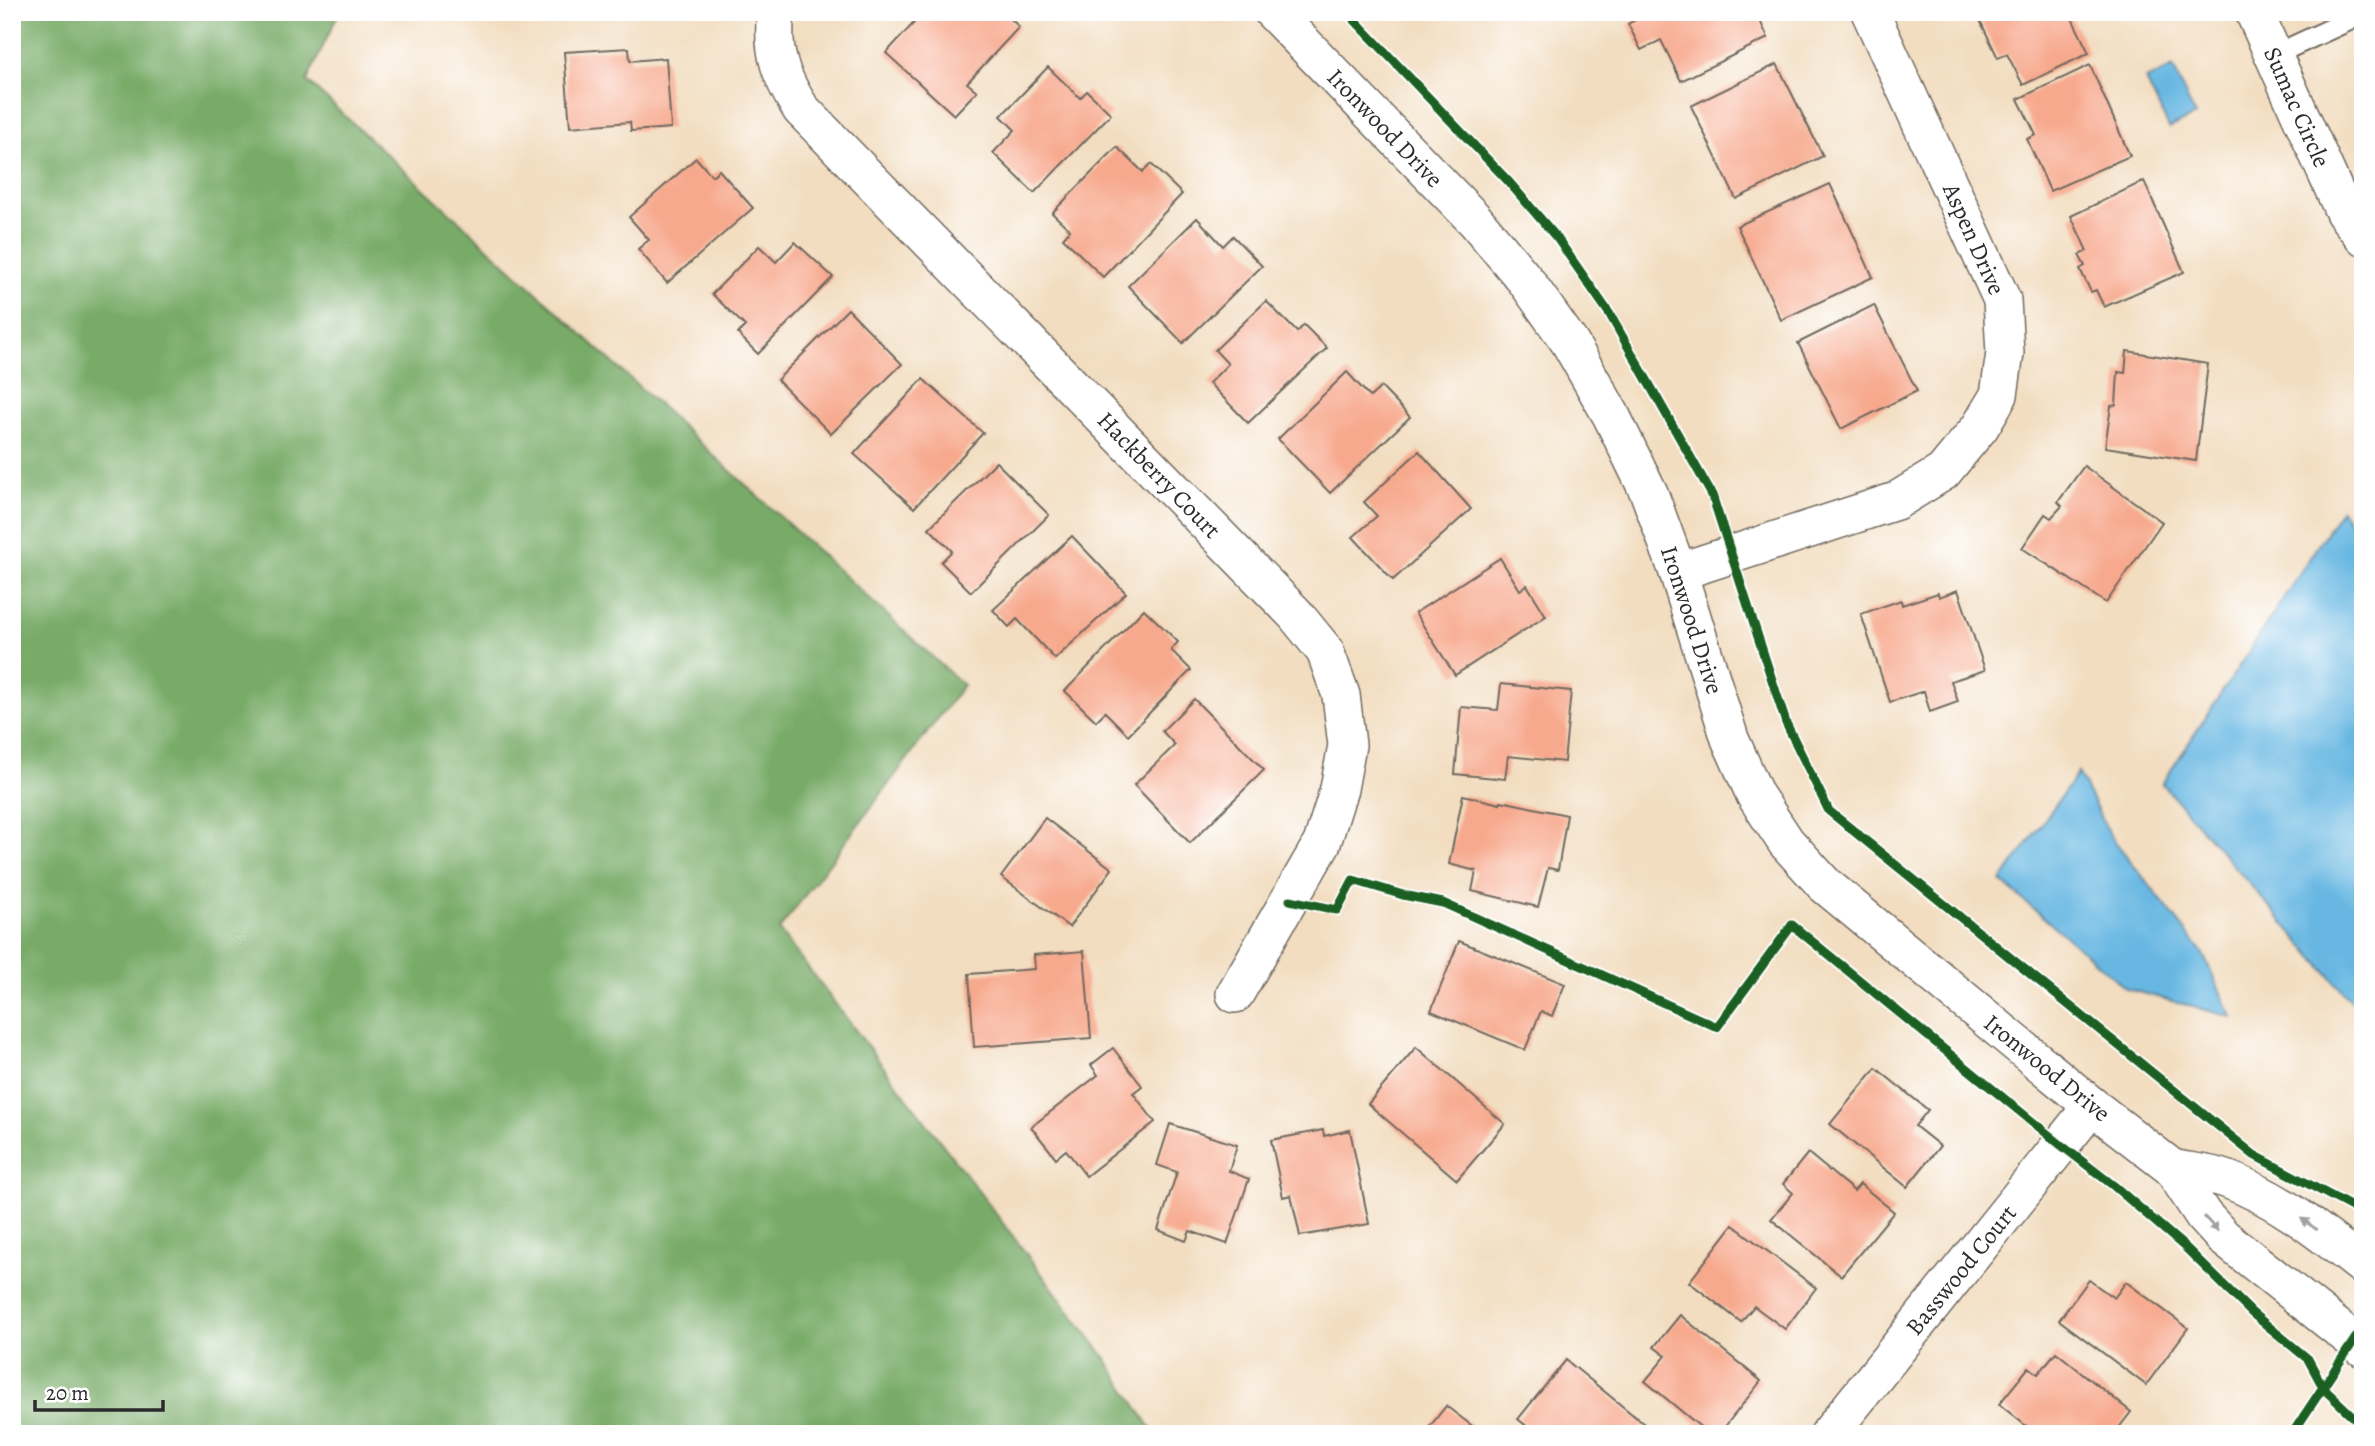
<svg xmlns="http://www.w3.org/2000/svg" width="2375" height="1446" font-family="Alegreya,serif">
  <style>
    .forest { fill: #78ab67; stroke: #526b49; stroke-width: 2 }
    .water { fill: #68b7e2; stroke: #4a7186; stroke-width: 2 }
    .building { fill: #f7a98d }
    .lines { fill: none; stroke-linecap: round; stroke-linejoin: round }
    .lane-casing { stroke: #71695f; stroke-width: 23 }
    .street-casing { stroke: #71695f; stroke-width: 40 }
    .lane { stroke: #fff; stroke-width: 19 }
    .street { stroke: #fff; stroke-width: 37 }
    .cycleway-casing { stroke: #fff; stroke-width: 13 }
    .cycleway { stroke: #1b5e20; stroke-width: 9 }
    .oneway { fill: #a0a0a0 }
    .labels { text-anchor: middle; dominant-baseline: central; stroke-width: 7; stroke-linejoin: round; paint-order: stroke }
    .street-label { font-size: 24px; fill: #2b2b2b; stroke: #fff }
  </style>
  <rect width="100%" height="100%" fill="#fff"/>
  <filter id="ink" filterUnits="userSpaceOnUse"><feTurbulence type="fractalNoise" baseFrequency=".0143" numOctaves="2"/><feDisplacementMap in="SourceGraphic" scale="14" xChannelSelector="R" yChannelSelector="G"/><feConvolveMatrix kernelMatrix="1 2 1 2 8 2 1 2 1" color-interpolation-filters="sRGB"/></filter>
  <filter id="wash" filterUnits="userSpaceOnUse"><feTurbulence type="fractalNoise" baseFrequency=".00686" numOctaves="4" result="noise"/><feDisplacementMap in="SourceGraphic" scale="28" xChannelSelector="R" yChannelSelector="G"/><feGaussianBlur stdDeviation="1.57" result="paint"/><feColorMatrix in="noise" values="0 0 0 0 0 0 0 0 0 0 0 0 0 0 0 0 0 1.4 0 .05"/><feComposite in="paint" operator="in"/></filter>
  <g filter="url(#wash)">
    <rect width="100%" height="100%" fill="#f2ddc0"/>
    <!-- forest -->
    <path class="forest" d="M12 12H339L307 81 963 685 779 930 1102 1353 1155 1434H12Z"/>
    <!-- water -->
    <g class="water">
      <path d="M2173 67 2195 116 2169 128 2146 80Z"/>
      <path d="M2341 510 2363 540V1014L2162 784Z"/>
      <path d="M2078 773 2110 835 2202 952 2232 1017 2127 989 2001 881Z"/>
    </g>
    <g id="blocks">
      <!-- building -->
      <g class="building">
        <path d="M924 12H1004L1019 27 967 83 977 91 954 115 886 53Z"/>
        <path d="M1649 12H1756L1768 38 1681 81 1661 40 1641 50 1628 24Z"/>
        <path d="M1976 12H2069L2089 53 2023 85 2007 54 1998 58Z"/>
        <path d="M629 48 630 61 666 58 671 128 631 131 630 122 570 127 564 52Z"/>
        <path d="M1777 64 1823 156 1736 199 1691 106Z"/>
        <path d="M2090 65 2130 156 2050 191 2027 139 2036 135 2018 99Z"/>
        <path d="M1048 67 1080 98 1087 91 1111 114 1034 193 993 153 1015 130 1001 116Z"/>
        <path d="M1117 147 1143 172 1151 164 1182 194 1103 277 1063 238 1070 230 1052 213Z"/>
        <path d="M696 158 712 176 719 170 753 208 667 283 638 249 649 240 629 217Z"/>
        <path d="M2144 181 2184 272 2104 307 2096 290 2091 292 2080 269 2085 266 2079 255 2087 251 2071 216Z"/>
        <path d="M1830 184 1873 277 1781 320 1737 226Z"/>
        <path d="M1197 218 1223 246 1233 236 1262 266 1183 343 1128 286Z"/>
        <path d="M795 242 833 277 758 354 738 334 745 326 712 294 759 246 776 262Z"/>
        <path d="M1266 301 1297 332 1304 325 1327 348 1248 423 1209 383 1228 364 1215 350Z"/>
        <path d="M1874 305 1917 391 1841 429 1798 343Z"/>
        <path d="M848 309 902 364 831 434 777 380Z"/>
        <path d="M2127 351 2208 364 2196 461 2105 447 2111 406 2116 405 2118 372 2125 373Z"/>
        <path d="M1347 372 1370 397 1381 387 1410 417 1330 493 1278 439Z"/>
        <path d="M923 379 983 433 914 508 854 454Z"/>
        <path d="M1419 451 1471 509 1393 580 1353 537 1377 516 1364 502Z"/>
        <path d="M996 462 1049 515 971 592 941 562 952 551 929 528Z"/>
        <path d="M2084 466 2162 522 2106 603 2022 548 2045 514 2051 518 2062 506 2058 502Z"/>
        <path d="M1072 536 1126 593 1055 659 1017 619 1009 627 993 610Z"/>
        <path d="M1500 558 1520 590 1527 585 1546 616 1455 675 1415 613Z"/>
        <path d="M1958 590 1985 670 1951 681 1958 702 1930 712 1924 691 1890 702 1861 614 1901 600 1902 605 1938 593 1939 597Z"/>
        <path d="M1144 609 1178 642 1171 650 1191 670 1128 735 1105 712 1096 721 1065 691Z"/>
        <path d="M1501 684 1571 691 1564 762 1508 756 1505 779 1455 774 1461 707 1498 710Z"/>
        <path d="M1194 699 1264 770 1190 843 1134 785 1175 745 1162 731Z"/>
        <path d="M1463 795 1500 804 1501 801 1567 815 1558 870 1548 868 1538 907 1472 891 1476 871 1449 864Z"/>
        <path d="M1045 818 1112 869 1069 927 1001 877Z"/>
        <path d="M1459 941 1565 984 1552 1016 1541 1011 1525 1050 1431 1011Z"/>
        <path d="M1084 951 1091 1038 974 1047 969 974 1035 969 1034 955Z"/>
        <path d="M1416 1047 1505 1124 1457 1180 1368 1104Z"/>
        <path d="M1113 1048 1142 1086 1133 1093 1155 1122 1086 1176 1066 1150 1056 1158 1031 1127 1098 1075 1091 1065Z"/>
        <path d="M1876 1068 1928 1110 1915 1126 1940 1146 1907 1187 1830 1124Z"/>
        <path d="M1170 1124 1237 1145 1229 1171 1249 1179 1227 1244 1190 1231 1186 1241 1158 1230 1177 1172 1157 1165Z"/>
        <path d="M1323 1130 1324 1136 1350 1130 1369 1224 1300 1236 1291 1195 1283 1197 1271 1140Z"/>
        <path d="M1808 1153 1854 1191 1860 1184 1894 1212 1841 1276 1771 1219 1793 1193 1783 1184Z"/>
        <path d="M1733 1225 1816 1288 1785 1329 1754 1306 1741 1322 1689 1282Z"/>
        <path d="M2089 1280 2114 1298 2126 1282 2188 1328 2146 1385 2059 1320Z"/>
        <path d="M1680 1315 1761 1381 1719 1434H1709L1645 1381 1666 1356 1654 1347Z"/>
        <path d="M2056 1352 2131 1412 2114 1434H2036L1999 1404 2029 1367 2038 1374Z"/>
        <path d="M1566 1360 1644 1424 1636 1434H1536L1518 1419Z"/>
        <path d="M1446 1406 1483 1434H1424Z"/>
      </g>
    </g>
  </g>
  <g filter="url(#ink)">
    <use href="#blocks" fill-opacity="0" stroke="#71695f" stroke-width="2"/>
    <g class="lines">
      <defs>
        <path id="lane" d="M2274 55 2363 14"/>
        <g id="street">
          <path d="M776 12C771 51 780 76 801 109L1295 614 1325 651 1341 695 1347 745 1339 789 1322 843 1235 994"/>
          <path d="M1273 12 1475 220 1526 281 1570 343 1611 415 1649 493 1678 572 1730 739 1755 795 1786 842 1825 885 2092 1106 2172 1168 2203 1215 2223 1237 2363 1348"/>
          <path d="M2254 12 2344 212 2363 236"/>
          <path d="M1678 572 1896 501 1943 472 1980 427 1999 395 2005 353 2002 300 1870 12"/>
          <path d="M2172 1168C2190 1172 2209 1173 2226 1179 2278 1198 2320 1232 2363 1266"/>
          <path d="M1829 1434 2092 1106"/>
        </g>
      </defs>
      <!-- lane casing -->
      <use href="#lane" class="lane-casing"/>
      <!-- street casing -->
      <use href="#street" class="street-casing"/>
      <!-- lane -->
      <use href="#lane" class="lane"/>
      <!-- street -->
      <use href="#street" class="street"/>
      <defs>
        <g id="cycleway">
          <path d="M1347 12 1508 181 1557 238 1609 313 1712 495 1786 723 1829 811 2254 1155 2363 1213"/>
          <path d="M1290 900 1337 910 1353 880 1403 895 1443 903 1717 1027 1792 925 2061 1145 2114 1186 2186 1248 2252 1313 2308 1359 2324 1389 2363 1426"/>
          <path d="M2292 1434 2363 1327"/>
        </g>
      </defs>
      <!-- cycleway casing -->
      <use href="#cycleway" class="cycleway-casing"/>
      <!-- cycleway -->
      <use href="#cycleway" class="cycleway"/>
    </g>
    <!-- one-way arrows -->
    <defs><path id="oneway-solid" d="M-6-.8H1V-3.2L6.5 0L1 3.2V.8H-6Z" transform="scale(1.75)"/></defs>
    <g class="oneway">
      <use href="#oneway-solid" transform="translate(2211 1224) rotate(47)"/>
      <use href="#oneway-solid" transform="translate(2309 1224) rotate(-145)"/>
    </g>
  </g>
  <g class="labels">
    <!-- street labels -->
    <g class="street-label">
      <text transform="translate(2297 107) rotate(66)">Sumac Circle</text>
      <text transform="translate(1385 128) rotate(46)">Ironwood Drive</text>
      <text transform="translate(1974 239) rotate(66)">Aspen Drive</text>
      <text transform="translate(1159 475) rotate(46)">Hackberry Court</text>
      <text transform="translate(1692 620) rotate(72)">Ironwood Drive</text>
      <text transform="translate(2047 1068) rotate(39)">Ironwood Drive</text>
      <text transform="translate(1961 1270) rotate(-51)">Basswood Court</text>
    </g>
  </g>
  <!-- margin -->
  <rect width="2375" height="1446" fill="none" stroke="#fff" stroke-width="42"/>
  <!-- scale -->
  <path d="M35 1400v10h128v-10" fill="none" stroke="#2b2b2b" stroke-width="3.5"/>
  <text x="46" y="1400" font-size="21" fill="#2b2b2b" stroke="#ffffff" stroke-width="5" paint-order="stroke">20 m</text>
</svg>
